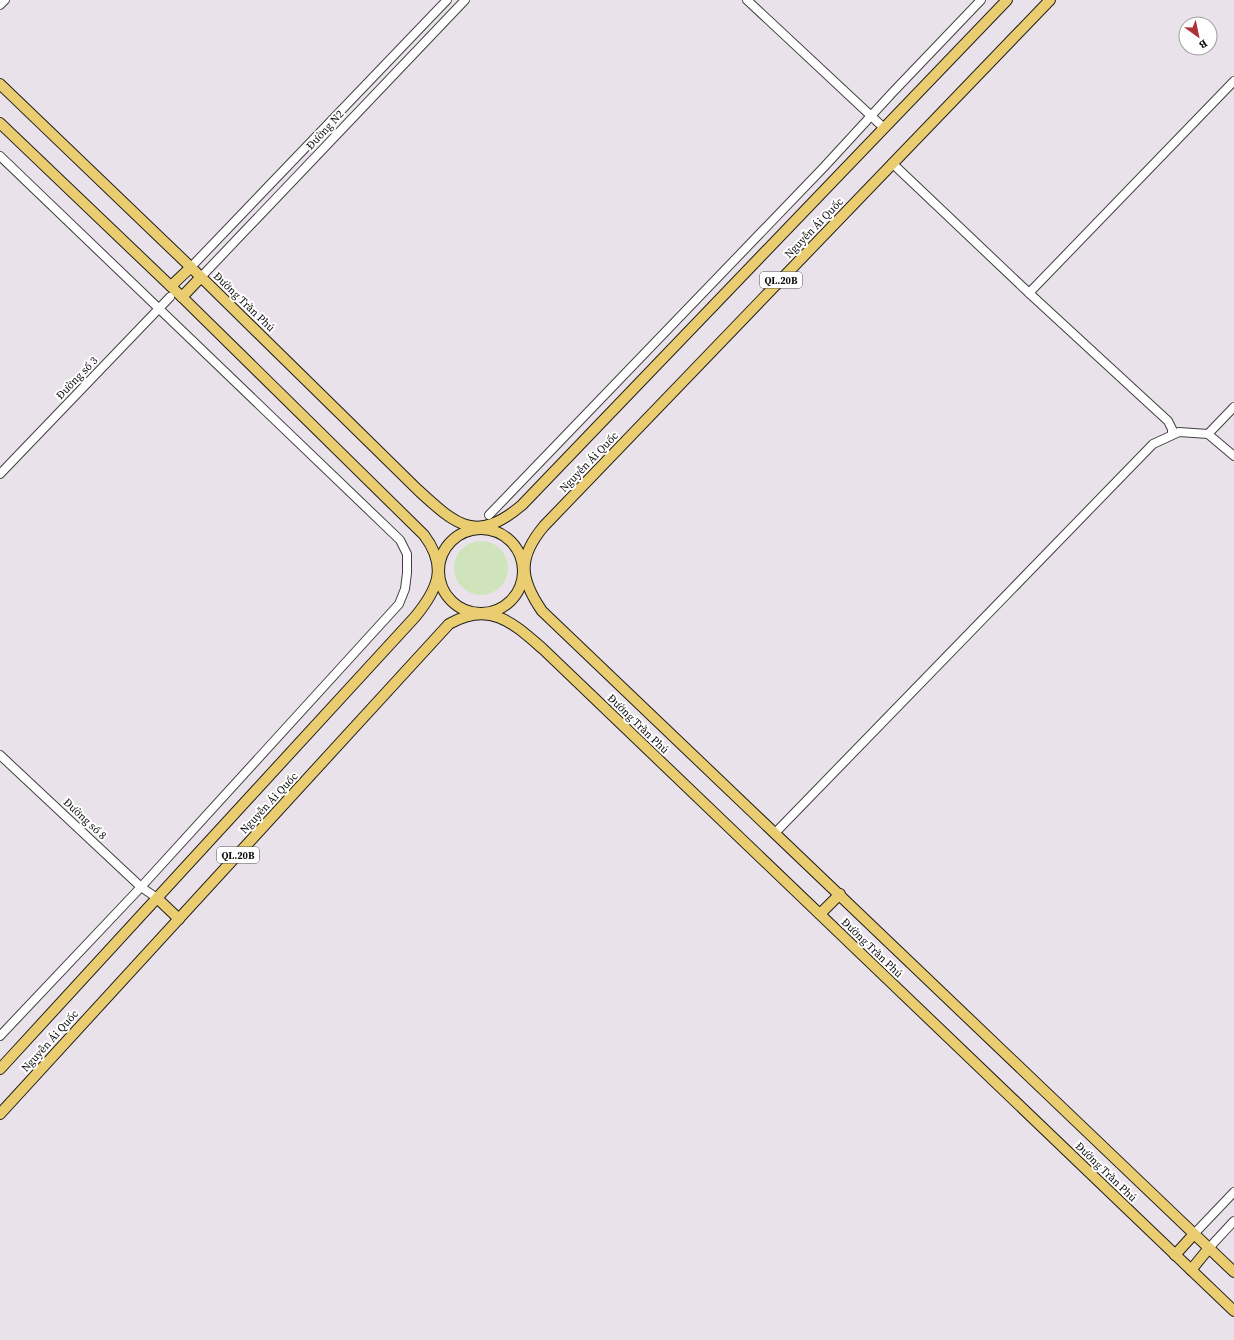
<svg xmlns="http://www.w3.org/2000/svg" width="1234" height="1340" font-family="'Source Serif 4',serif">
  <style>
    .industrial { fill: #eae2eb; fill-rule: evenodd }
    .green { fill: #d0e4bb }
    .lines { fill: none; stroke-linecap: round; stroke-linejoin: round }
    .minor-casing { stroke: #404040; stroke-width: 10 }
    .major-casing { stroke: #1e1e1e; stroke-width: 12 }
    .minor { stroke: #fff; stroke-width: 8 }
    .major { stroke: #ebcd71; stroke-width: 10 }
    .labels { text-anchor: middle; dominant-baseline: central; stroke-width: 4; stroke-linejoin: round; paint-order: stroke }
    .shield { fill: #fff; stroke: #565656; stroke-width: 1 }
    .shield-label { font-size: 10px; font-weight: bold; fill: #0d0d0d }
    .street-label { font-size: 11px; fill: #0d0d0d; stroke: #fff }
  </style>
  <rect width="100%" height="100%" fill="#fdfaee"/>
  <!-- industrial -->
  <path class="industrial" d="M0 0H1234V1340H0ZM1186 24H1210V48H1186Z"/>
  <!-- green -->
  <circle class="green" cx="481" cy="568" r="27"/>
  <g class="lines">
    <defs>
      <g id="minor">
        <path d="M747 0 884 128"/>
        <path d="M0 5 5 0"/>
        <path d="M0 156 400 540 407 554V573L405 589 399 604 141 887 0 1036"/>
        <path d="M892 163 1029 293 1168 421 1172 429V434"/>
        <path d="M191 267 447 0"/>
        <path d="M201 277 465 0"/>
        <path d="M1029 293 1234 81"/>
        <path d="M1208 434 1234 407"/>
        <path d="M0 474 170 297"/>
        <path d="M489 515 824 167 893 92 981 0"/>
        <path d="M0 755 141 887 157 898"/>
        <path d="M775 833 1153 444 1179 432 1208 434 1234 456"/>
        <path d="M1194 1234 1234 1192"/>
        <path d="M1209 1248 1234 1221"/>
      </g>
      <g id="major">
        <path d="M1050 0 544 526C518 557 519 578 542 611L1234 1272"/>
        <path d="M0 84 201 277 418 490C456 525 476 544 522 505L1007 0"/>
        <path d="M0 123 182 297 424 535C448 567 438 589 415 617L0 1069"/>
        <path d="M171 286 191 267"/>
        <path d="M182 297 201 277"/>
        <circle cx="481" cy="571" r="42"/>
        <path d="M157 898 179 919"/>
        <path d="M820 914 840 894"/>
        <path d="M0 1114 449 624C490 601 512 622 543 649L1234 1311"/>
        <path d="M1175 1255 1194 1234"/>
        <path d="M1191 1270 1209 1248"/>
      </g>
    </defs>
    <!-- minor casing -->
    <use href="#minor" class="minor-casing"/>
    <!-- major casing -->
    <use href="#major" class="major-casing"/>
    <!-- minor -->
    <use href="#minor" class="minor"/>
    <!-- major -->
    <use href="#major" class="major"/>
  </g>
  <g class="labels">
    <!-- shield labels -->
    <g class="shield">
      <rect x="760" y="272" width="42" height="16" rx="3"/>
      <rect x="217" y="847" width="42" height="16" rx="3"/>
    </g>
    <g class="shield-label">
      <text x="781" y="280">QL.20B</text>
      <text x="238" y="855">QL.20B</text>
    </g>
    <!-- street labels -->
    <g class="street-label">
      <text transform="translate(325 130) rotate(-47)">Đường N2</text>
      <text transform="translate(814 228) rotate(-46)">Nguyễn Ái Quốc</text>
      <text transform="translate(244 302) rotate(44)">Đường Trần Phú</text>
      <text transform="translate(77 378) rotate(-46)">Đường số 3</text>
      <text transform="translate(589 462) rotate(-46)">Nguyễn Ái Quốc</text>
      <text transform="translate(638 724) rotate(44)">Đường Trần Phú</text>
      <text transform="translate(269 803) rotate(-47)">Nguyễn Ái Quốc</text>
      <text transform="translate(85 819) rotate(43)">Đường số 8</text>
      <text transform="translate(872 948) rotate(44)">Đường Trần Phú</text>
      <text transform="translate(50 1041) rotate(-48)">Nguyễn Ái Quốc</text>
      <text transform="translate(1106 1172) rotate(44)">Đường Trần Phú</text>
    </g>
  </g>
  <!-- north arrow -->
  <g transform="translate(1198 36) rotate(147)"><circle r="19" fill="#ffffff" stroke="#9e9e9e"/>
  <path d="M0-3L7 15L0 10L-7 15Z" fill="#ae3339"/>
  <text y="-6" font-size="11" font-weight="bold" text-anchor="middle" fill="#0d0d0d">B</text>
  </g>
</svg>
